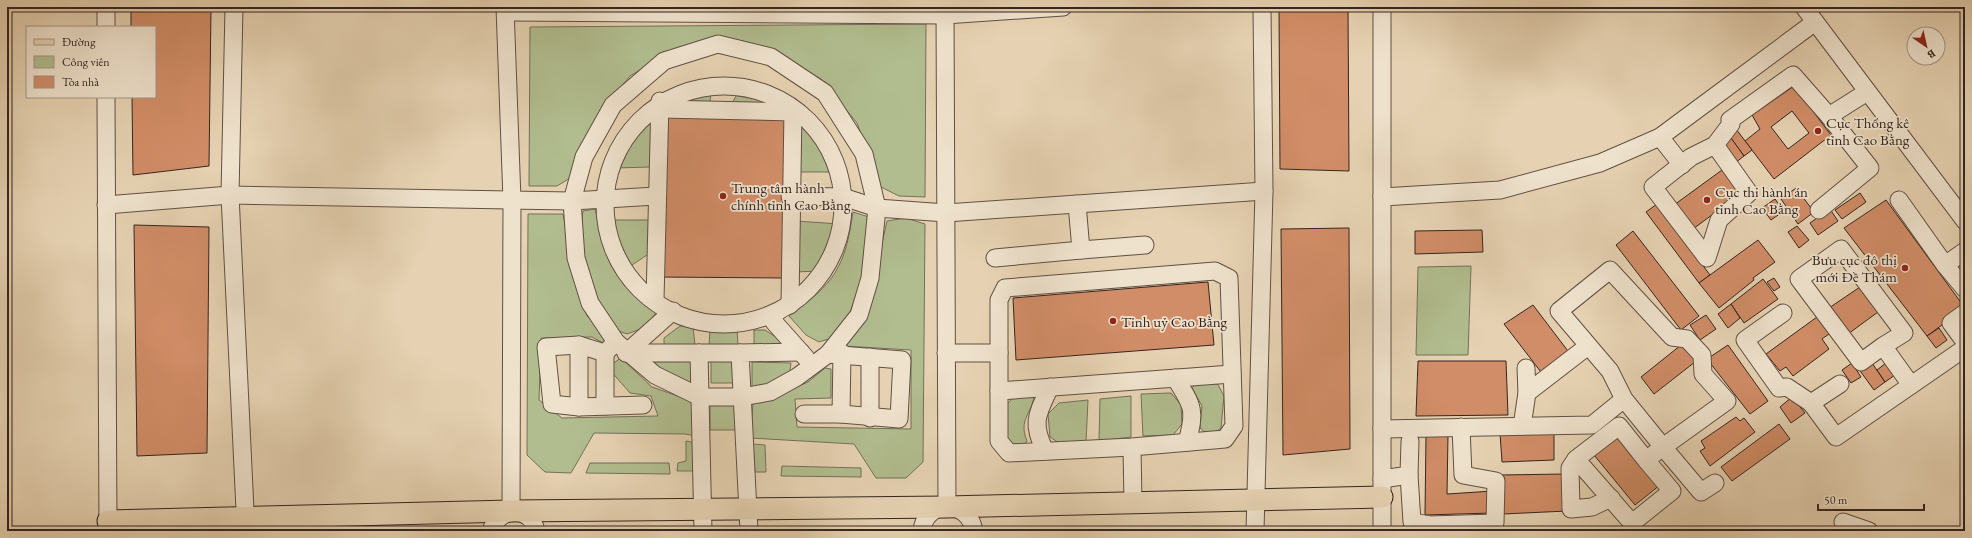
<svg xmlns="http://www.w3.org/2000/svg" width="1972" height="538" font-family="'EB Garamond',serif">
  <style>
    .green { fill: #b1bd8f; stroke: #737158 }
    .building { fill: #d18d67; stroke: #352520; fill-rule: evenodd }
    .lines { fill: none; stroke-linecap: round; stroke-linejoin: round }
    .minor-casing { stroke: #615044; stroke-width: 19 }
    .major-casing { stroke: #352520; stroke-width: 23 }
    .minor { stroke: #efe2cd; stroke-width: 17 }
    .major { stroke: #e6d2b2; stroke-width: 21 }
    .poi-dot { fill: #8f2418; stroke: #efe2cd; stroke-width: 1.5 }
    .labels { text-anchor: middle; dominant-baseline: central; stroke-width: 3.5; stroke-linejoin: round; paint-order: stroke }
    .poi-label { font-size: 15px; fill: #352520; stroke: #efe2cd; text-anchor: start }
  </style>
  <rect width="100%" height="100%" fill="#e6d2b2"/>
  <filter id="stains"><feTurbulence type="fractalNoise" baseFrequency=".005" numOctaves="4"/><feColorMatrix values="0 0 0 0 .2 0 0 0 0 .09 0 0 0 0 .02 0 0 0 .5 -.17"/></filter>
  <radialGradient id="worn" r=".72"><stop offset=".6" stop-color="#630" stop-opacity="0"/><stop offset="1" stop-color="#630" stop-opacity=".3"/></radialGradient>
  <!-- green -->
  <g class="green">
    <path d="M926 24 925 197 899 196 881 187 857 123 821 79 780 56 743 41 707 39 667 54 630 76 611 99 572 177 557 186H529L530 27Z"/>
    <path d="M711 91 710 103 679 102 686 95Z"/>
    <path d="M739 91 765 98 764 103H732Z"/>
    <path d="M652 124 651 167 614 168 624 148 640 127Z"/>
    <path d="M797 126 808 127 826 150 836 172H795Z"/>
    <path d="M595 209C608 261 611 280 657 311L646 327 627 334 610 328C595 295 576 248 583 211Z"/>
    <path d="M853 212 869 217 862 279 850 312 832 338 819 342 806 335 789 316C835 283 845 267 853 212Z"/>
    <path d="M528 214H563L570 253 587 316 608 337 603 343 592 337 541 338 539 400 562 418 658 416 651 396 630 393 609 369 612 364 621 358 652 387 695 402 696 436 685 434 594 433 571 473 545 472 527 455Z"/>
    <path d="M906 218 925 224 923 462 906 478H876L854 444 750 438 753 404 776 396 808 382 825 368 831 369V398L795 399 797 427 911 429V350L844 346 868 307 887 221Z"/>
    <path d="M608 220H651L650 253 629 267 612 243Z"/>
    <path d="M795 221 840 224 834 250 821 271 794 272Z"/>
    <path d="M1471 266 1468 355H1416L1418 267Z"/>
    <path d="M680 326 693 327 695 345H664V338Z"/>
    <path d="M710 329H737L738 346H709Z"/>
    <path d="M754 330H765L782 341 780 349 754 348Z"/>
    <path d="M655 359H692V387L654 369Z"/>
    <path d="M711 360 736 362 738 383H711Z"/>
    <path d="M752 362 791 363 790 371 772 384 752 390Z"/>
    <path d="M1197 382 1217 383 1224 396 1221 428 1213 434 1206 433 1200 428 1202 406 1192 388Z"/>
    <path d="M1171 393 1181 405 1182 424 1173 435 1143 436 1141 394Z"/>
    <path d="M1034 396C1032 413 1018 420 1027 441L1022 447 1011 444 1005 435 1006 405 1013 398Z"/>
    <path d="M1131 396V437L1099 441 1100 399Z"/>
    <path d="M1088 400 1086 442 1059 443 1050 437 1048 414 1059 403Z"/>
    <rect x="710" y="404" width="28" height="26"/>
    <path d="M686 441 697 443 695 471H677L678 463 686 461Z"/>
    <path d="M753 444 765 445 766 472H755Z"/>
    <path d="M590 463H669L670 474 586 473Z"/>
    <path d="M782 466 861 468V477L781 476Z"/>
  </g>
  <!-- building -->
  <g class="building">
    <path d="M131 7H211L209 166 133 175 132 97H155V27H131Z"/>
    <path d="M1279 7H1348L1349 171 1280 169Z"/>
    <path d="M1794 86 1831 135 1774 179 1745 141 1760 129 1752 115ZM1792 111 1809 133 1788 149 1771 127Z"/>
    <path d="M663 113 788 116 783 278 658 277Z"/>
    <path d="M1736 129 1752 150 1744 156 1728 134Z"/>
    <path d="M1731 138 1744 156 1735 163 1722 145Z"/>
    <path d="M1722 170 1740 194 1693 229 1674 205Z"/>
    <path d="M1796 188 1814 212 1798 224 1781 199Z"/>
    <path d="M1860 193 1866 202 1842 219 1835 210Z"/>
    <path d="M1775 199 1784 211 1771 220 1762 208Z"/>
    <path d="M1886 200 1965 308 1927 336 1844 228Z"/>
    <path d="M1657 204 1710 275 1699 283 1646 212Z"/>
    <path d="M1830 209 1838 221 1818 235 1810 223Z"/>
    <path d="M134 225 209 227 207 453 137 456Z"/>
    <path d="M1797 226 1809 240 1799 248 1788 232Z"/>
    <path d="M1349 228 1350 449 1283 455 1281 229Z"/>
    <path d="M1482 230 1483 252 1415 254V231Z"/>
    <path d="M1633 231 1699 316 1681 330 1616 245Z"/>
    <path d="M1758 240 1775 262 1753 278 1754 280 1719 308 1699 283Z"/>
    <path d="M1774 278 1780 287 1774 291 1767 282Z"/>
    <path d="M1763 279 1778 299 1744 323 1731 304Z"/>
    <path d="M1208 282 1214 345 1016 360 1013 298Z"/>
    <path d="M1860 287 1878 312 1848 334 1829 308Z"/>
    <path d="M1731 304 1740 318 1728 328 1718 314Z"/>
    <path d="M1533 305 1571 355 1544 376 1504 324Z"/>
    <path d="M1706 315 1716 329 1700 340 1690 325Z"/>
    <path d="M1817 317 1829 334 1822 339 1829 349 1793 376 1786 367 1780 371 1766 354Z"/>
    <path d="M1939 328 1947 340 1936 348 1927 336Z"/>
    <path d="M1686 341 1700 358 1654 394 1641 377Z"/>
    <path d="M1728 345 1768 401 1750 414 1707 359Z"/>
    <path d="M1870 360 1885 382 1874 390 1858 368Z"/>
    <path d="M1418 361H1506L1508 415 1416 416Z"/>
    <path d="M1852 363 1861 377 1851 383 1842 370Z"/>
    <path d="M1886 363 1895 375 1885 382 1877 370Z"/>
    <path d="M1792 397 1805 413 1791 423 1780 407Z"/>
    <path d="M1736 417 1740 421 1744 418 1755 432 1710 466 1700 451 1705 448 1701 441Z"/>
    <path d="M1779 424 1790 439 1732 481 1721 467Z"/>
    <path d="M1500 433 1554 434V460L1502 462Z"/>
    <path d="M1426 435H1448L1447 494 1493 491 1492 513 1425 515Z"/>
    <path d="M1620 436 1660 485 1635 505 1594 455Z"/>
    <path d="M1565 474 1567 511 1503 514 1501 475Z"/>
  </g>
  <g class="lines">
    <defs>
      <g id="minor">
        <path d="M106 7V27"/>
        <path d="M234 7 230 195 246 531"/>
        <path d="M505 7 512 200 511 511"/>
        <path d="M945 7 947 507"/>
        <path d="M1382 7V531"/>
        <path d="M1804 7 1965 221"/>
        <path d="M506 12 945 15 1063 7"/>
        <path d="M718 44 771 57 825 93 864 154 877 208 870 278 859 315 828 354 797 377 770 392 742 397H700L655 375 616 342 590 303 576 258 572 201 584 157 613 105 664 61Z"/>
        <circle cx="724" cy="205" r="119"/>
        <path d="M106 97 108 531"/>
        <path d="M660 109 793 112"/>
        <path d="M1660 137 1682 165"/>
        <path d="M1715 145 1691 157 1653 187 1707 258 1719 220 1749 193 1715 145 1731 124 1730 120 1793 75 1829 116"/>
        <path d="M790 196 843 197 877 208 946 213 1264 191"/>
        <path d="M1382 197 1500 190 1600 163 1660 137 1815 22"/>
        <path d="M1899 200 1945 265 1965 289"/>
        <path d="M106 205 230 195 572 201 656 196"/>
        <path d="M1819 210 1870 168 1829 116 1867 92"/>
        <path d="M1081 250 1145 245"/>
        <path d="M995 258 1081 250 1077 204"/>
        <path d="M1945 265 1965 251"/>
        <path d="M655 300 660 101"/>
        <path d="M790 305 793 110"/>
        <path d="M1783 313 1745 340 1779 388 1787 387 1811 403"/>
        <path d="M1965 313 1951 323 1965 342"/>
        <path d="M775 314 774 322 806 358"/>
        <path d="M616 342 605 353 579 345 546 347 552 404 579 407 643 405"/>
        <path d="M1883 346 1861 362 1799 279 1841 249 1904 333 1883 346 1911 385"/>
        <path d="M605 353V406"/>
        <path d="M626 353H740"/>
        <path d="M626 353 673 311"/>
        <path d="M699 353 703 531"/>
        <path d="M946 353H999"/>
        <path d="M1526 368 1527 393"/>
        <path d="M1175 378C1193 406 1196 410 1187 442"/>
        <path d="M1840 384 1811 403 1836 437 1965 348"/>
        <path d="M999 391 1232 374"/>
        <path d="M579 407V345"/>
        <path d="M804 414H841L899 419 902 360 828 354"/>
        <path d="M841 414 842 353"/>
        <path d="M870 418V357"/>
        <path d="M1522 426 1527 393 1588 346"/>
        <path d="M1382 429 1592 425 1624 399 1610 371 1559 311 1610 270 1672 337 1687 339 1702 355 1703 374 1727 401 1663 447 1624 399"/>
        <path d="M1132 447 1009 453 999 441V300L1005 288 1215 271 1229 278 1234 426 1225 439 1132 447 1133 503"/>
        <path d="M1045 451C1031 422 1037 415 1050 387"/>
        <path d="M1576 459 1570 468 1571 509 1592 507 1611 498"/>
        <path d="M1646 460 1619 426 1576 459 1632 523 1672 491 1646 460 1663 447 1701 492 1715 483"/>
        <path d="M1409 475 1412 522 1430 525 1495 523 1496 481 1463 475 1461 427"/>
        <path d="M1382 479 1409 475 1410 441"/>
        <path d="M1843 522 1869 531"/>
        <path d="M491 531C498 507 531 505 536 531"/>
        <path d="M749 531 740 353 801 352"/>
        <path d="M922 531C925 499 969 499 974 531"/>
        <path d="M1255 531 1264 191 1262 7"/>
      </g>
      <path id="major" d="M108 521 511 511 947 507 1382 497"/>
    </defs>
    <!-- minor casing -->
    <use href="#minor" class="minor-casing"/>
    <!-- major casing -->
    <use href="#major" class="major-casing"/>
    <!-- minor -->
    <use href="#minor" class="minor"/>
    <!-- major -->
    <use href="#major" class="major"/>
  </g>
  <!-- markers -->
  <g class="poi-dot">
    <circle cx="1818" cy="131" r="4"/>
    <circle cx="723" cy="196" r="4"/>
    <circle cx="1707" cy="200" r="4"/>
    <circle cx="1905" cy="268" r="4"/>
    <circle cx="1113" cy="321" r="4"/>
  </g>
  <g class="labels">
    <!-- poi labels -->
    <g class="poi-label">
      <text x="1826" y="122">Cục Thống kê<tspan x="1826" dy="17">tỉnh Cao Bằng</tspan></text>
      <text x="731" y="187">Trung tâm hành<tspan x="731" dy="17">chính tỉnh Cao Bằng</tspan></text>
      <text x="1715" y="191">Cục thi hành án<tspan x="1715" dy="17">tỉnh Cao Bằng</tspan></text>
      <text x="1897" y="259" text-anchor="end">Bưu cục đô thị<tspan x="1897" dy="17">mới Đề Thám</tspan></text>
      <text x="1121" y="321">Tỉnh uỷ Cao Bằng</text>
    </g>
  </g>
  <!-- margin -->
  <rect width="1972" height="538" fill="none" stroke="#e6d2b2" stroke-width="24"/>
  <rect x="8" y="8" width="1956" height="522" fill="none" stroke="#352520" stroke-width="2"/>
  <rect x="12" y="12" width="1948" height="514" fill="none" stroke="#352520"/>
  <!-- legend -->
  <rect x="26" y="26" width="130" height="72" fill="#efe2cd" stroke="#a59688"/>
  <rect x="34" y="39" width="20" height="6" fill="#e6d2b2" stroke="#a59688"/>
  <text x="62" y="46" font-size="12" fill="#352520">Đường</text>
  <rect x="34" y="56" width="20" height="12" fill="#b1bd8f" stroke="#a59688"/>
  <text x="62" y="66" font-size="12" fill="#352520">Công viên</text>
  <rect x="34" y="76" width="20" height="12" fill="#d18d67" stroke="#a59688"/>
  <text x="62" y="86" font-size="12" fill="#352520">Tòa nhà</text>
  <!-- north arrow -->
  <g transform="translate(1926 46) rotate(146)"><circle r="19" fill="#efe2cd" stroke="#a59688"/>
  <path d="M0-3L7 15L0 10L-7 15Z" fill="#8f2418"/>
  <text y="-6" font-size="11" font-weight="bold" text-anchor="middle" fill="#352520">B</text>
  </g>
  <!-- scale -->
  <path d="M1818 504v6h106v-6" fill="none" stroke="#352520" stroke-width="2"/>
  <text x="1824" y="504" font-size="12" fill="#352520" stroke="#efe2cd" stroke-width="3" paint-order="stroke">50 m</text>
  <rect width="100%" height="100%" filter="url(#stains)"/>
  <rect width="100%" height="100%" fill="url(#worn)"/>
</svg>
